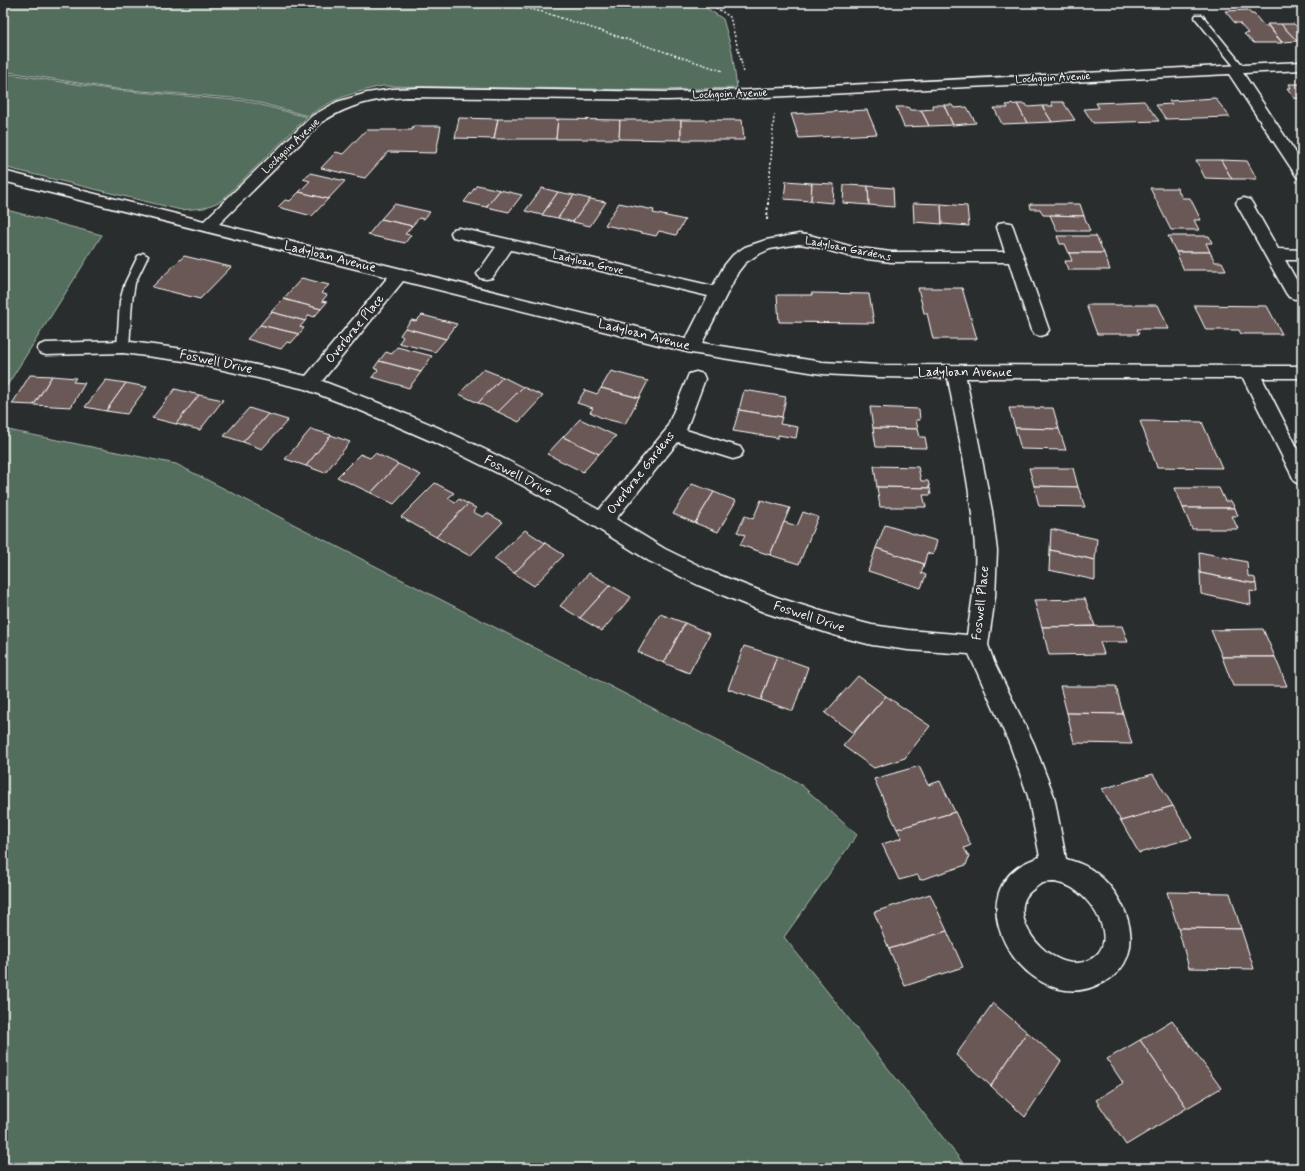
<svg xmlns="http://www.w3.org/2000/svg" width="1305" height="1171" font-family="Mynerve,sans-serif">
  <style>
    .green { fill: #536e5d; stroke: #a9b6ae }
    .building { fill: #6b5957; stroke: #fff }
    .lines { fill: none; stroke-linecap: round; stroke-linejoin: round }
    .service-casing { stroke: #fff; stroke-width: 3 }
    .minor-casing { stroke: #fff; stroke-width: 3 }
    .path-far1 { stroke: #fff; stroke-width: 1.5; stroke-dasharray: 2 2; stroke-linecap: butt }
    .path { stroke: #fff; stroke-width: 2; stroke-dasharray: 2.5 2.5; stroke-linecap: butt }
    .service { fill: #2a2d2e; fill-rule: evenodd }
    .minor { fill: #2a2d2e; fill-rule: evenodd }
    .labels { text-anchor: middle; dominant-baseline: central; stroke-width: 3.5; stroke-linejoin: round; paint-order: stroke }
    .far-street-label { font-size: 11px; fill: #fff; stroke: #2a2d2e }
    .street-label { font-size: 13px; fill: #fff; stroke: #2a2d2e }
  </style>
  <rect width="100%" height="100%" fill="#2a2d2e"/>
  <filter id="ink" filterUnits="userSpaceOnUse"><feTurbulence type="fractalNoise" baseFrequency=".025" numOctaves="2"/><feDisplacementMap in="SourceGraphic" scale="8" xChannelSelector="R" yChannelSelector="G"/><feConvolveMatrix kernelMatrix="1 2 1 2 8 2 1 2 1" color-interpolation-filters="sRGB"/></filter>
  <g filter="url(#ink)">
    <!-- green -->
    <g class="green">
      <path d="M3 3H699L723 19 732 51 737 88 659 90 383 86C352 93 334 98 308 116L246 99 116 89 3 71Z"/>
      <path d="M3 73 115 90 246 101 307 117 221 201 204 208 181 210 3 167Z"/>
      <path d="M3 209 102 235 3 392Z"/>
      <path d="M3 429 176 464 799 783 857 835 784 937 967 1168H3Z"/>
    </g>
    <!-- building -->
    <g class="building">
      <path d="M1248 10 1251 14H1254L1264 26H1268L1282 43H1254L1244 34 1248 33 1239 23H1235L1225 11Z"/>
      <path d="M1267 24H1281L1297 41 1282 42Z"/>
      <path d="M1281 24H1294L1302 32V41H1297Z"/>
      <path d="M1289 84H1302V99L1294 98 1287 88H1291Z"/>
      <path d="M1215 98 1230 117 1166 119 1156 105 1172 104 1169 101Z"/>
      <path d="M1144 101 1159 121 1093 123 1084 109 1099 108 1096 103Z"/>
      <path d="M1051 102H1063L1075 120 1052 122 1042 106H1053Z"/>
      <path d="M1017 104H1026L1028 107 1042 106 1052 122 1027 123Z"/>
      <path d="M1017 104 1027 123 1002 124 994 108H1008L1006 105Z"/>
      <path d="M932 105H944L953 125 929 126 921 110 934 109Z"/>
      <path d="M944 105H952L954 108 967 107 976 123 953 125Z"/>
      <path d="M896 107H908L910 110H921L929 126 904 127Z"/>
      <path d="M867 110 877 134 799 138 791 114Z"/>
      <path d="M459 118 498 119 494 139 455 138Z"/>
      <path d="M498 119H558L556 139H494Z"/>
      <path d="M558 119 620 120 619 139H556Z"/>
      <path d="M620 120H681V140L619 139Z"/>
      <path d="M681 120H742L744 140H681Z"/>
      <path d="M413 126H441L436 153 388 152 365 178 321 168 336 152 343 154 366 130H412Z"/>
      <path d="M1196 160H1221L1232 179 1205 178Z"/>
      <path d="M1221 160 1247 161 1257 179H1232Z"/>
      <path d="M310 173 345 181 328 199 299 192 310 181 303 179Z"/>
      <path d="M786 181 812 183 811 201 784 199Z"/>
      <path d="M812 183 834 184 833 203 811 201Z"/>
      <path d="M477 185 500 190 486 207 464 202Z"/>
      <path d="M844 185 868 186 869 205 843 203Z"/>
      <path d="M868 186 893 188 894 207 869 205Z"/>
      <path d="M542 188 558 192 542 215 525 211Z"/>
      <path d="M1150 188H1177L1182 198H1190L1201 220H1194L1199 230H1171Z"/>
      <path d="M500 190 522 195 509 212 486 207Z"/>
      <path d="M299 192 328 199 312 216 278 207 285 200 290 201Z"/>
      <path d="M558 192 574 195 558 218 542 215Z"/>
      <path d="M574 195 590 199 573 222 558 218Z"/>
      <path d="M590 199 606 202 590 226 573 222Z"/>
      <path d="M619 203 654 210 653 213 685 220 676 235 659 231 656 236 605 225Z"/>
      <path d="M913 203 941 204 942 224 914 222Z"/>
      <path d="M394 204 430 212 424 219 419 218 412 226 381 219Z"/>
      <path d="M941 204 967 206 969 226 942 224Z"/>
      <path d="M1030 204H1080L1084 216 1043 215 1040 209H1031Z"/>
      <path d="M1050 215 1084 216 1090 231H1057Z"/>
      <path d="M381 219 412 226 405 234 411 235 405 243 368 235Z"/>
      <path d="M1057 236H1096L1104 253H1069L1065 244H1060Z"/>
      <path d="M1168 236H1209L1212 243H1206L1210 252H1176Z"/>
      <path d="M1176 252H1210L1215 262H1222L1226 270H1184Z"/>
      <path d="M1069 253H1104L1110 270H1068L1065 261H1072Z"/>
      <path d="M184 256 231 267 200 299 152 287Z"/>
      <path d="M302 278 329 285 321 293 327 295 322 301 327 302 321 309 283 299Z"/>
      <path d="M918 288H962L977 339H933L927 313H924Z"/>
      <path d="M811 293 869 294 874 323 779 322 777 295H812Z"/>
      <path d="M283 299 321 309 314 317 309 315 305 321 271 312Z"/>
      <path d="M1086 305H1158L1169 329H1137L1139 334H1097Z"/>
      <path d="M1194 305 1267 306 1282 334H1241L1239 330H1206Z"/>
      <path d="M271 312 305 321 300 327 304 328 299 334 260 325Z"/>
      <path d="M422 315 457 324 446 339 405 328 411 320 416 321Z"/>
      <path d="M260 325 299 334 291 343 287 342 281 349 247 339Z"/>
      <path d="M405 328 446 339 435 352 399 343 403 337 400 335Z"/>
      <path d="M397 347 432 356 421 372 379 361 386 352 392 354Z"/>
      <path d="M379 361 421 372 409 388 372 377 378 370 374 368Z"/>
      <path d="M483 369 503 377 478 403 459 394Z"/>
      <path d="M611 371 648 381 639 398 601 388Z"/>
      <path d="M30 375 52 376 34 405 12 404Z"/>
      <path d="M52 376 76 378 73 382 85 383 71 407 34 405Z"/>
      <path d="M503 377 523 387 498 412 478 403Z"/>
      <path d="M106 380 126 383 106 411 85 407Z"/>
      <path d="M126 383 147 387 127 414 106 411Z"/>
      <path d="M523 387 543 396 519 422 498 412Z"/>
      <path d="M601 388 639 398 625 424 602 418 590 412 593 408 577 403 585 390 597 394Z"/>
      <path d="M175 389 199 395 176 424 152 418Z"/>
      <path d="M744 390 786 397 782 417 739 410Z"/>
      <path d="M199 395 223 400 200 430 176 424Z"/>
      <path d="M870 407 919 409 920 420H916L918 429 873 428Z"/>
      <path d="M249 408 268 414 243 442 224 436Z"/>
      <path d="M1009 408H1053L1059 429 1015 428Z"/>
      <path d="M739 410 782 417 780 424 798 427 796 438 778 435V438L733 431Z"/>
      <path d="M268 414 288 420 262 449 243 442Z"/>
      <path d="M580 419 616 436 599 454 563 437Z"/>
      <path d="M1140 421 1202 422 1222 468 1157 467Z"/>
      <path d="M873 428 918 429 920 437H925L927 448 876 447Z"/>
      <path d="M1015 428 1059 429 1066 450 1021 449Z"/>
      <path d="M311 429 331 435 306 466 285 459Z"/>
      <path d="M331 435 350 442 325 473 306 466Z"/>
      <path d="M563 437 599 454 583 472 547 454Z"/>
      <path d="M375 453 398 464 371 493 337 477 360 454 370 458Z"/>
      <path d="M398 464 421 475 394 504 371 493Z"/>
      <path d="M874 466 918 467 921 481H928L930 488 877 487Z"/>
      <path d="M1029 468H1073L1078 487 1034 486Z"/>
      <path d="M435 483 454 493 448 498 455 503 459 499 468 504 436 537 401 517Z"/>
      <path d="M692 484 714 492 695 523 673 514Z"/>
      <path d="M1034 486 1078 487 1085 507 1039 506Z"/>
      <path d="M877 487 930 488 931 495H923L926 507H880Z"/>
      <path d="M1175 488H1219L1225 501H1231L1235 508H1183Z"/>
      <path d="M714 492 736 501 718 532 695 523Z"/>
      <path d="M761 500 790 508 770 555 740 545 745 535 737 532 745 516 753 519Z"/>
      <path d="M468 504 476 508 473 512 483 517 487 513 503 522 470 556 436 537Z"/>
      <path d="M1183 508H1235L1238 516H1232L1238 529H1192Z"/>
      <path d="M803 512 818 517 799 564 770 555 784 522 797 526Z"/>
      <path d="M885 525 937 541 933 555 927 553 924 564 876 548Z"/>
      <path d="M1051 529 1097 539 1095 560 1050 550Z"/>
      <path d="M525 530 545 543 514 573 494 559Z"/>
      <path d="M545 543 564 555 534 586 514 573Z"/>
      <path d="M876 548 924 564 921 573 926 575 921 588 868 571Z"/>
      <path d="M1050 550 1095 560V580L1049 570Z"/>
      <path d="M1199 552 1247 562 1248 576 1255 578 1256 584 1200 573Z"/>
      <path d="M589 573 610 585 580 618 560 606Z"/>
      <path d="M1200 573 1256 584 1257 592 1250 591 1251 605 1201 594Z"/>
      <path d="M610 585 631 597 602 631 580 618Z"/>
      <path d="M1085 599 1095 626 1042 627 1034 600Z"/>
      <path d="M660 614 685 623 664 663 638 652Z"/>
      <path d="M685 623 710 634 689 673 664 663Z"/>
      <path d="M1122 626 1128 642H1100L1104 654 1049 655 1042 627Z"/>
      <path d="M1263 629 1275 657H1222L1211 630Z"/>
      <path d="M744 646 777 656 761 700 728 689Z"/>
      <path d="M777 656 808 667 793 711 761 700Z"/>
      <path d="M1222 657H1275L1287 686H1233Z"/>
      <path d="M858 676 886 696 853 733 825 713Z"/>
      <path d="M1060 686H1116L1123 714 1067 713Z"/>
      <path d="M886 696 930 726 905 758 874 768 843 746Z"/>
      <path d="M1067 713 1123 714 1132 744 1074 743Z"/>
      <path d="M919 766 928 785 940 781 955 812 897 829 874 779Z"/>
      <path d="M1153 774 1173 806 1121 821 1102 789Z"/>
      <path d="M1173 806 1192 838 1139 853 1121 821Z"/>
      <path d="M955 812 971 845 964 848 969 857 966 865 920 880 918 875 899 880 882 844 902 838 897 829Z"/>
      <path d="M1167 892 1230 893 1241 929 1178 928Z"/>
      <path d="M930 894 947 931 889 949 874 912Z"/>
      <path d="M1178 928 1241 929 1254 969 1189 968Z"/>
      <path d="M947 931 963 967 905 986 889 949Z"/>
      <path d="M993 1003 1027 1032 991 1086 956 1055Z"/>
      <path d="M1172 1020 1221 1088 1187 1108 1140 1040Z"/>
      <path d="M1027 1032 1061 1061 1025 1117 991 1086Z"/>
      <path d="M1140 1040 1187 1108 1126 1145 1096 1100 1123 1083 1107 1059Z"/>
    </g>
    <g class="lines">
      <defs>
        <g id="service">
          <path d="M1196 15H1202L1244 67 1245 69 1244 71H1238L1196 19 1195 17Z"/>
          <path d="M143 253 148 256 135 283 132 301 129 347 127 350H119L117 347 120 301 125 283 138 256Z"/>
        </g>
        <g id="minor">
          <path d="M1302 62V70L1243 73 1302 162V179L1297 177 1229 74 749 98 666 100 407 97C373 99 350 104 322 122L219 224 686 339 708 296 511 250 492 278 486 279 480 278 477 274 496 247 453 237 451 233 453 229 459 228 713 286 724 266 733 255 745 247 766 240 799 234 813 236 853 247 891 252H1005L997 227 999 223 1005 222 1011 223 1013 227 1049 330 1046 334 1040 336 1034 334 1031 330 1009 262H891L852 257 812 246 799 244 770 249 757 255 745 263 738 272 702 343 822 362 879 365 1302 366V378H1262L1302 457V485L1295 482 1243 378H966L992 511 997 551 995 597 988 645 994 662 1034 744 1054 796 1066 859C1077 862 1088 866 1096 873 1124 894 1145 942 1118 972 1112 979 1104 982 1095 986 1023 1016 946 885 1040 857L1028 796 1010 745 969 654 908 650 872 645 837 636 766 613 698 585 649 561 595 527 520 484 447 448 364 412 305 389 184 361 123 353 46 355 40 353 37 349 40 345 46 343 123 341 184 349 306 376 388 277 3 181V171L204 221 312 116 337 102 367 93 393 89 421 88 666 92 749 90ZM403 281 691 353 822 374 879 377 948 378C958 434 972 492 975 549 977 578 971 607 967 635L908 630 872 625 837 616 779 598 714 573 665 549 616 519 678 442 733 459 740 457 743 452 740 447 686 430 705 379 703 374 696 372 689 374 666 430 599 510C554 484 508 460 461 438 416 417 369 399 322 381ZM1055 882C1062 884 1069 885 1075 890 1095 903 1120 944 1089 960 1052 978 998 911 1035 888 1037 886 1040 884 1043 883 1046 882 1051 882 1055 882Z"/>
          <path d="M1244 198 1250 200 1252 203 1278 249 1302 250V260H1285L1302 290 1301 297 1295 299 1289 297 1286 293 1236 203 1238 200Z"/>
        </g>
      </defs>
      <!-- service casing -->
      <use href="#service" class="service-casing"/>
      <!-- minor casing -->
      <use href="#minor" class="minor-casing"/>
      <!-- path-far1 -->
      <g class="path-far1">
        <path d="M498 3 543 12 723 71"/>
        <path d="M709 3 730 17 744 73"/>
        <path d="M768 204 774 115"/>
      </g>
      <!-- path -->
      <path class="path" d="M767 220 768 203"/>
      <!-- service -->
      <use href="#service" class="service"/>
      <!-- minor -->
      <use href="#minor" class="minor"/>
    </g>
  </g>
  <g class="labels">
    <!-- far-street labels -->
    <g class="far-street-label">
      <text transform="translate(1053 78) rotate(-3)">Lochgoin Avenue</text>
      <text transform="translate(730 94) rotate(-2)">Lochgoin Avenue</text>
      <text transform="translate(291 146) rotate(-44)">Lochgoin Avenue</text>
      <text transform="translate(848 249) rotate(11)">Ladyloan Gardens</text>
      <text transform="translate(588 263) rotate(13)">Ladyloan Grove</text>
    </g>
    <!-- street labels -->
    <g class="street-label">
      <text transform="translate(330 257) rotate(14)">Ladyloan Avenue</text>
      <text transform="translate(355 329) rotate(-51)">Overbrae Place</text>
      <text transform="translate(644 335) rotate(14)">Ladyloan Avenue</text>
      <text transform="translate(216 362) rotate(12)">Foswell Drive</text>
      <text x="965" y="372">Ladyloan Avenue</text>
      <text transform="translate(641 473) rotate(-52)">Overbrae Gardens</text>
      <text transform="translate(518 476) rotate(27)">Foswell Drive</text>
      <text transform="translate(981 603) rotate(-84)">Foswell Place</text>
      <text transform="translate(809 617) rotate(18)">Foswell Drive</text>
    </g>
  </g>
  <!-- margin -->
  <rect width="1305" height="1171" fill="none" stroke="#2a2d2e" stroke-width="16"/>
  <rect x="8" y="8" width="1289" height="1155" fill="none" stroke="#fff" stroke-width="1.5" filter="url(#ink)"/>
</svg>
